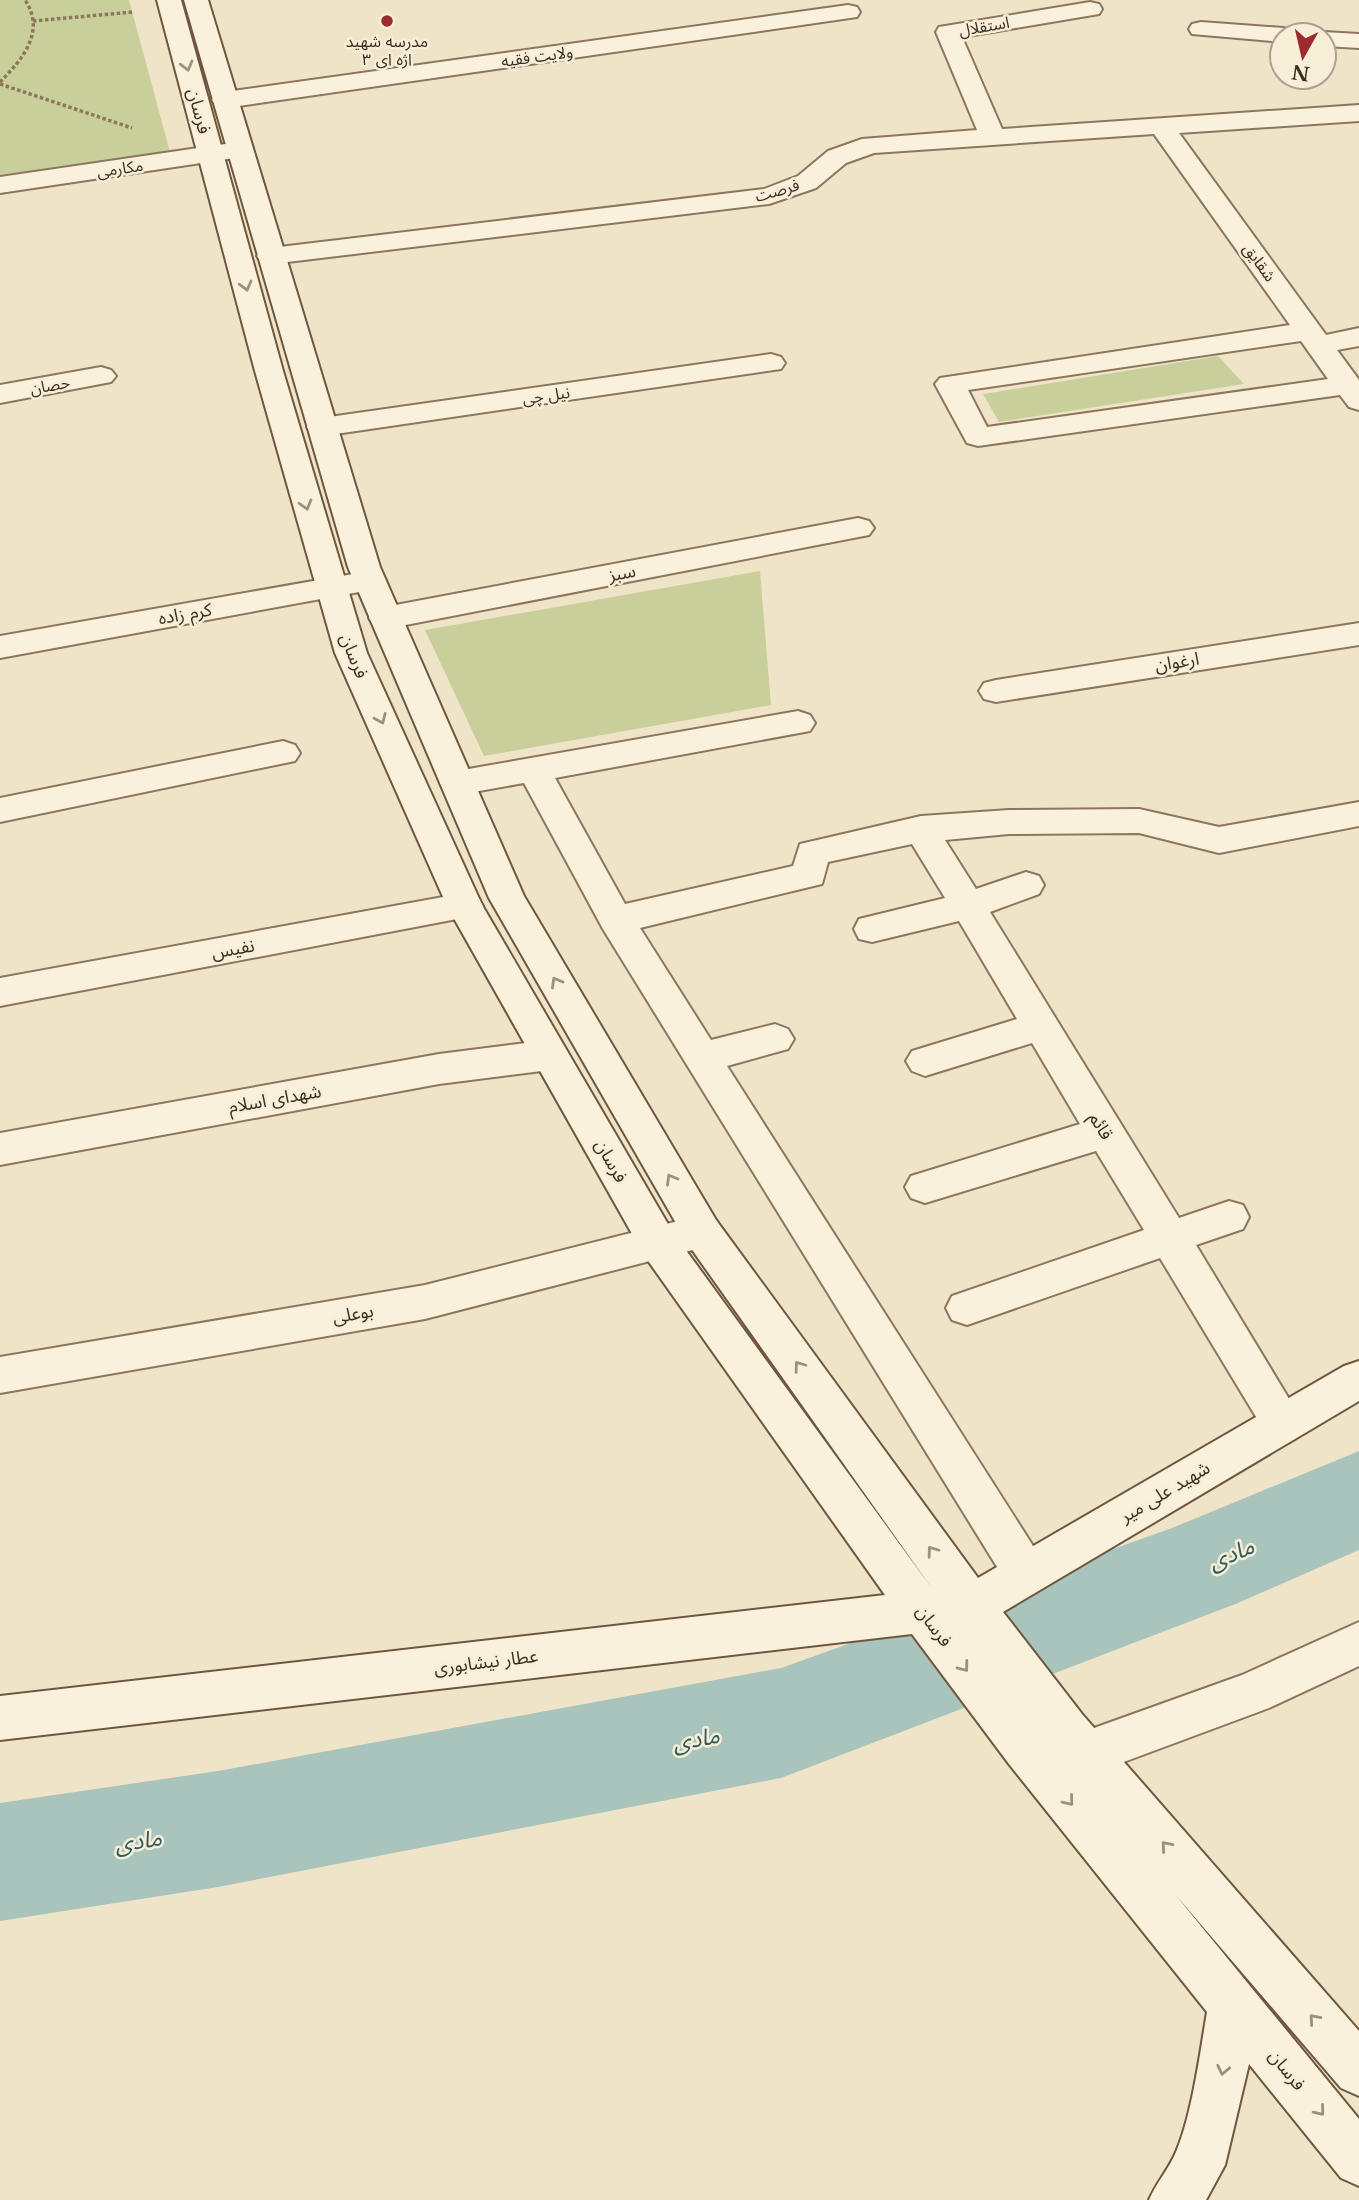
<svg xmlns="http://www.w3.org/2000/svg" width="1359" height="2200" font-family="'Libre Baskerville','Noto Sans Arabic',serif">
  <style>
    .green { fill: #c9cf9b }
    .lines { fill: none; stroke-linecap: round; stroke-linejoin: round }
    .river { fill: #a9c4bc; fill-rule: evenodd }
    .street-casing { stroke: #8d765c; stroke-width: 4 }
    .secondary-casing { stroke: #6f573f; stroke-width: 4 }
    .path { stroke: #8d765c; stroke-width: 3.5; stroke-dasharray: 3.5 2.5; stroke-linecap: butt }
    .street { fill: #faf1dc; fill-rule: evenodd }
    .secondary { fill: #faf1dc; fill-rule: evenodd }
    .oneway { stroke: #9c907e }
    .poi-dot { fill: #9e2a2b; stroke: #f7eed8; stroke-width: 2.5 }
    .labels { text-anchor: middle; dominant-baseline: central; stroke-width: 5; stroke-linejoin: round; paint-order: stroke }
    .far-street-label { font-size: 16px; fill: #3d2e20; stroke: #f7eed8 }
    .far-poi-label { font-size: 16px; fill: #3d2e20; stroke: #f7eed8 }
    .street-label { font-size: 18px; fill: #3d2e20; stroke: #f7eed8 }
    .near-water-label { font-size: 23px; font-style: italic; fill: #2f5d5a; stroke: #f7eed8 }
  </style>
  <rect width="100%" height="100%" fill="#f0e4c8"/>
  <!-- green -->
  <g class="green">
    <path d="M0 0H129L170 152 0 176Z"/>
    <path d="M1218 356 1244 384 999 422 983 394Z"/>
    <path d="M760 571 771 705 484 756 425 630Z"/>
  </g>
  <g class="lines">
    <!-- river -->
    <path class="river" d="M1359 1451V1550L1238 1603 781 1778 218 1887 0 1921V1803L218 1771 781 1668 1172 1528Z"/>
    <defs>
      <g id="street">
        <path d="M1090 2 1099 4 1102 9 1099 14 962 37 1002 129 1359 105V121L1179 133 1326 335 1359 328V346L1337 350 1359 380V410L1349 407 1340 395 978 446 967 443 935 384 940 378 1290 325 1154 134 874 153 846 163 816 188 769 204 271 264 261 262 257 256 261 250 271 248 764 189 798 176 828 151 862 139 977 130 936 32 939 27ZM1301 341 1328 379 987 427 968 390Z"/>
        <path d="M848 5 857 7 860 12 857 17 225 108 216 105 212 100 216 95 225 92Z"/>
        <path d="M1201 22 1283 28 1292 30 1295 35H1282V42L1192 34 1189 29 1192 24Z"/>
        <path d="M1324 32 1359 34V48L1324 46V35H1314Z"/>
        <path d="M239 142 248 144 252 150 248 156 0 193V177Z"/>
        <path d="M771 354 781 357 785 363 781 369 322 436 311 433 307 427 311 421 322 418Z"/>
        <path d="M101 367 111 370 116 376 111 382 0 403V385Z"/>
        <path d="M858 518 869 521 874 528 869 535 385 629 374 626 369 618 374 610 385 607Z"/>
        <path d="M370 571 381 574 386 581 381 588 0 658V636Z"/>
        <path d="M1359 623V645L996 702 984 699 979 691 984 683 996 680Z"/>
        <path d="M798 711 810 715 815 723 810 731 555 778 625 904 793 866 800 844 921 816 1009 810 1139 809 1219 827 1359 802V826L1219 853 1139 833 1009 834 945 840 976 889 1026 872 1039 876 1044 885 1039 894 990 912 1179 1218 1229 1201 1243 1205 1249 1217 1243 1229 1196 1245 1303 1422 1297 1435 1282 1441 1267 1435 1160 1258 967 1325 952 1320 946 1308 952 1296 1144 1230 1096 1151 925 1203 911 1198 905 1187 911 1176 1080 1124 1032 1043 925 1076 912 1071 906 1061 912 1051 1017 1019 959 921 872 942 859 939 854 929 859 919 945 898 912 844 828 862 822 884 640 928 711 1040 775 1024 788 1029 794 1039 788 1049 727 1066 1042 1560 1048 1574 1042 1588 1026 1594 1010 1588 603 929 524 783 457 795 445 792 440 783 445 774 457 771Z"/>
        <path d="M283 741 295 745 300 753 295 761 0 822V798Z"/>
        <path d="M465 893 478 897 483 906 478 915 0 1006V978Z"/>
        <path d="M550 1040 563 1045 569 1055 563 1065 550 1070 439 1084 0 1165V1133L439 1054Z"/>
        <path d="M702 1215 716 1220 722 1232 716 1244 425 1319 0 1393V1357L425 1285Z"/>
        <path d="M1359 1622V1666L1269 1708 1086 1776 1069 1769 1062 1753 1069 1737 1242 1675Z"/>
      </g>
      <path id="secondary" d="M157 0H181L283 371 367 653 482 905 672 1231 933 1590 688 1244 489 898 348 567 184 0H208L380 567 524 896 716 1220 978 1578 1344 1366 1359 1361V1401L1003 1612 1082 1714 1359 2031V2096L1341 2088 1174 1893 1359 2119V2186L1341 2178 1249 2064 1225 2165 1206 2200H1149C1156 2183 1169 2169 1176 2152 1192 2115 1200 2053 1207 2012L1009 1764 912 1634 0 1740V1696L885 1595 644 1255 447 906 335 653 255 371Z"/>
    </defs>
    <!-- street casing -->
    <use href="#street" class="street-casing"/>
    <!-- secondary casing -->
    <use href="#secondary" class="secondary-casing"/>
    <!-- path -->
    <g class="path">
      <path d="M33 21 133 12"/>
      <path d="M0 82C23 59 46 31 25 0"/>
      <path d="M0 84 132 128"/>
    </g>
    <!-- street -->
    <use href="#street" class="street"/>
    <!-- secondary -->
    <use href="#secondary" class="secondary"/>
  </g>
  <!-- one-way arrows -->
  <defs><path id="oneway-chevron" d="M-2-3.5L2.5 0L-2 3.5" fill="none" stroke-width="1.6" stroke-linecap="round" stroke-linejoin="round" transform="scale(1.75)"/></defs>
  <g class="oneway">
    <use href="#oneway-chevron" transform="translate(187 66) rotate(75)"/>
    <use href="#oneway-chevron" transform="translate(246 286) rotate(75)"/>
    <use href="#oneway-chevron" transform="translate(306 505) rotate(74)"/>
    <use href="#oneway-chevron" transform="translate(381 719) rotate(66)"/>
    <use href="#oneway-chevron" transform="translate(556 982) rotate(-120)"/>
    <use href="#oneway-chevron" transform="translate(671 1179) rotate(-120)"/>
    <use href="#oneway-chevron" transform="translate(799 1366) rotate(-126)"/>
    <use href="#oneway-chevron" transform="translate(932 1551) rotate(-126)"/>
    <use href="#oneway-chevron" transform="translate(964 1667) rotate(53)"/>
    <use href="#oneway-chevron" transform="translate(1069 1801) rotate(51)"/>
    <use href="#oneway-chevron" transform="translate(1166 1846) rotate(-131)"/>
    <use href="#oneway-chevron" transform="translate(1314 2019) rotate(-131)"/>
    <use href="#oneway-chevron" transform="translate(1223 2070) rotate(102)"/>
    <use href="#oneway-chevron" transform="translate(1320 2111) rotate(51)"/>
  </g>
  <!-- markers -->
  <circle class="poi-dot" cx="387" cy="21" r="7"/>
  <g class="labels">
    <!-- far-street labels -->
    <g class="far-street-label">
      <text transform="translate(984 26) rotate(-10)">استقلال</text>
      <text transform="translate(537 56) rotate(-8)">ولایت فقیه</text>
      <text transform="translate(120 168) rotate(-8)">مکارمی</text>
      <text transform="translate(777 190) rotate(-16)">فرصت</text>
      <text transform="translate(1260 262) rotate(54)">شقایق</text>
      <text transform="translate(50 385) rotate(-10)">حصان</text>
      <text transform="translate(546 395) rotate(-8)">نیل چی</text>
    </g>
    <!-- far-poi labels -->
    <g class="far-poi-label">
      <text x="387" y="41">مدرسه شهید<tspan x="387" dy="18">اژه ای ۳</tspan></text>
    </g>
    <!-- street labels -->
    <g class="street-label">
      <text transform="translate(199 111) rotate(75)">فرسان</text>
      <text transform="translate(622 573) rotate(-11)">سبز</text>
      <text transform="translate(185 614) rotate(-10)">کرم زاده</text>
      <text transform="translate(354 656) rotate(68)">فرسان</text>
      <text transform="translate(1177 662) rotate(-9)">ارغوان</text>
      <text transform="translate(233 949) rotate(-10)">نفیس</text>
      <text transform="translate(275 1099) rotate(-10)">شهدای اسلام</text>
      <text transform="translate(1101 1126) rotate(59)">قائم</text>
      <text transform="translate(611 1161) rotate(60)">فرسان</text>
      <text transform="translate(353 1314) rotate(-10)">بوعلی</text>
      <text transform="translate(1165 1492) rotate(-31)">شهید علی میر</text>
      <text transform="translate(934 1626) rotate(53)">فرسان</text>
      <text transform="translate(486 1662) rotate(-7)">عطار نیشابوری</text>
      <text transform="translate(1287 2070) rotate(51)">فرسان</text>
    </g>
    <!-- near-water labels -->
    <g class="near-water-label">
      <text transform="translate(1231 1554) rotate(-23)">مادی</text>
      <text transform="translate(696 1739) rotate(-11)">مادی</text>
      <text transform="translate(138 1841) rotate(-9)">مادی</text>
    </g>
  </g>
  <!-- north arrow -->
  <g transform="translate(1303 56) rotate(188)"><circle r="33" fill="#f7eed8" stroke="#ada18e" stroke-width="2"/>
  <path d="M0-5L12 26L0 18L-12 26Z" fill="#9e2a2b"/>
  <text y="-10" font-size="19" font-weight="bold" text-anchor="middle" fill="#3d2e20">N</text>
  </g>
</svg>
